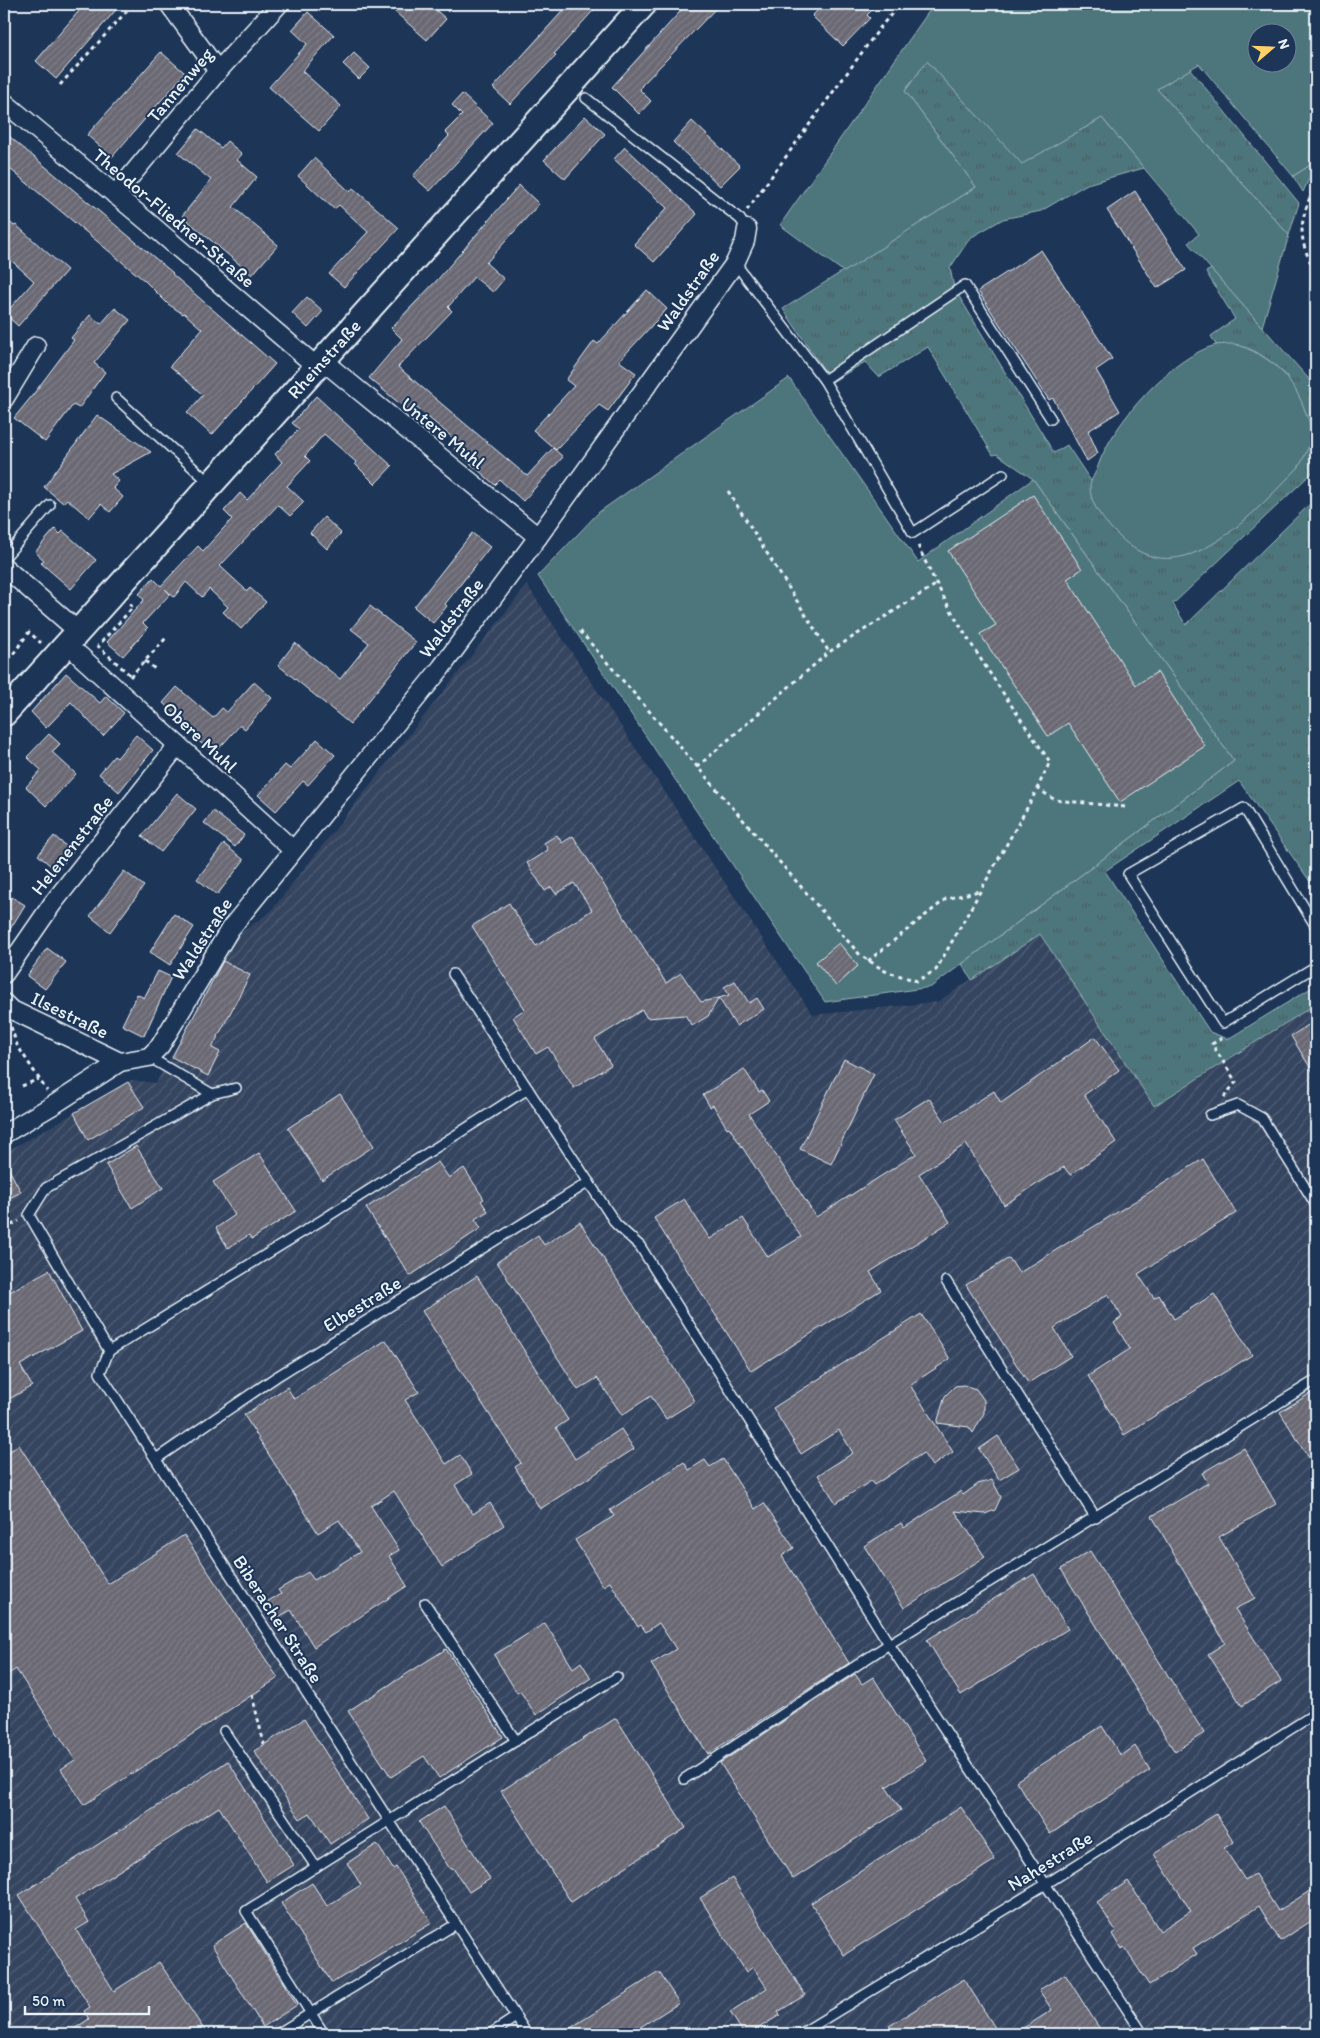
<svg xmlns="http://www.w3.org/2000/svg" width="1320" height="2038" font-family="Itim,sans-serif">
  <style>
    .industrial { fill: url(#industrial-furrows) }
    .grass { fill: url(#grass-tufts); stroke: #9ab4ba }
    .pitch { fill: #4d767b; stroke: #9ab4ba; fill-rule: evenodd }
    .building { fill: url(#building-hatch); stroke: #e8f1f8 }
    .lines { fill: none; stroke-linecap: round; stroke-linejoin: round }
    .service-casing { stroke: #e8f1f8; stroke-width: 12 }
    .minor-casing { stroke: #e8f1f8; stroke-width: 21 }
    .secondary-casing { stroke: #e8f1f8; stroke-width: 28 }
    .path { stroke: #e8f1f8; stroke-width: 3; stroke-dasharray: 4 4; stroke-linecap: butt }
    .service { stroke: #1d3557; stroke-width: 9 }
    .minor { stroke: #1d3557; stroke-width: 18 }
    .secondary { stroke: #1d3557; stroke-width: 24 }
    .path-bridge { stroke: #e8f1f8; stroke-width: 3; stroke-dasharray: 4 4; stroke-linecap: butt }
    .labels { text-anchor: middle; dominant-baseline: central; stroke-width: 4; stroke-linejoin: round; paint-order: stroke }
    .street-label { font-size: 19px; fill: #e8f1f8; stroke: #1d3557 }
  </style>
  <defs>
    <pattern id="industrial-furrows" width="10" height="10" patternUnits="userSpaceOnUse" patternTransform="scale(1.25)"><rect width="10" height="10" fill="#34445f"/><path d="M-1 1l2-2M0 10L10 0M9 11l2-2" fill="none" stroke="#515f77"/></pattern>
    <pattern id="grass-tufts" width="24" height="20" patternUnits="userSpaceOnUse" patternTransform="scale(1.25)"><rect width="24" height="20" fill="#4d767b"/><path d="M3 7l-1-3M5 7V3M7 7l1-3M15 17l-1-3M17 17v-4M19 17l1-3" fill="none" stroke="#4a5f62"/></pattern>
    <pattern id="building-hatch" width="6" height="6" patternUnits="userSpaceOnUse" patternTransform="scale(1.25)"><rect width="6" height="6" fill="#6a6873"/><path d="M-1 1l2-2M0 6l6-6M5 7l2-2" fill="none" stroke="#7f7e88"/></pattern>
  </defs>
  <rect width="100%" height="100%" fill="#1d3557"/>
  <filter id="ink" filterUnits="userSpaceOnUse"><feTurbulence type="fractalNoise" baseFrequency=".02" numOctaves="2"/><feDisplacementMap in="SourceGraphic" scale="10" xChannelSelector="R" yChannelSelector="G"/><feConvolveMatrix kernelMatrix="1 2 1 2 8 2 1 2 1" color-interpolation-filters="sRGB"/></filter>
  <g filter="url(#ink)">
    <!-- industrial -->
    <path class="industrial" d="M527 585 813 1015 937 1002 1040 934 1154 1106 1316 1004V2034H4V1153L132 1080 156 1083 237 936 271 911Z"/>
    <!-- grass -->
    <g class="grass">
      <path d="M927 61 1022 163 1102 118 1144 168 1087 184 1041 211 1003 219 970 238 950 268 954 288 1054 453 1067 445 1091 481 1093 500 1107 523 1259 505 1298 468 1287 376C1264 355 1248 342 1216 345L1211 336 1235 319 1206 272 1211 269 1316 387V469L1173 604 1186 625 1316 498V890L1239 781 1105 871 1210 1032 1228 1039 1316 985V1004L1154 1106 1040 934 972 980 962 964 1234 761 1033 479 997 454 993 455 928 347 879 377 865 362 832 382 783 309 976 187 905 91Z"/>
      <path d="M1190 69 1299 203 1289 235 1157 89Z"/>
      <path d="M1316 145V164L1303 192 1293 176 1309 166Z"/>
    </g>
    <!-- pitch -->
    <g class="pitch">
      <path d="M934 4H1316V145L1309 166 1293 176 1199 64 1157 89 1289 235 1262 327 1188 243 1199 234 1102 118 1022 164 927 61 905 91 976 187 844 272 780 225ZM1258 32H1288V62H1258Z"/>
      <path d="M1235 344C1270 355 1295 378 1306 414 1308 419 1312 427 1312 432 1311 444 1304 458 1298 468 1254 511 1181 601 1118 535 1106 524 1090 505 1090 487 1090 480 1096 473 1098 466 1112 424 1172 356 1216 345 1222 344 1229 344 1235 344Z"/>
      <path d="M789 378 918 562 1033 479 1234 761 931 987 825 1002 538 576 599 512Z"/>
    </g>
    <!-- building -->
    <g class="building">
      <path d="M85 4H121L56 79 36 61Z"/>
      <path d="M386 4H429L446 19 427 40Z"/>
      <path d="M569 4H599L554 54 556 55 510 104 493 88Z"/>
      <path d="M687 4H720L642 85 640 90 651 101 639 114 612 87Z"/>
      <path d="M824 4H878L867 15 870 18 843 46 812 16Z"/>
      <path d="M308 12 334 35 302 71 341 106 319 131 269 87 307 44 292 30Z"/>
      <path d="M161 52 185 73 112 157 87 135Z"/>
      <path d="M354 53 370 68 359 79 343 64Z"/>
      <path d="M462 94 493 123 430 191 413 176 449 136 445 132 462 115 452 105Z"/>
      <path d="M585 116 605 134 565 179 544 160Z"/>
      <path d="M692 121 740 166 720 186 673 142Z"/>
      <path d="M198 129 221 148 227 141 242 154 237 160 257 177 233 207 278 245 252 275 182 216 211 180 178 153Z"/>
      <path d="M4 132 173 273 172 274 275 364 212 435 187 413 203 395 170 366 202 329 184 313 183 314 168 304 145 281 4 164Z"/>
      <path d="M625 147 697 214 654 262 634 244 667 208 614 159Z"/>
      <path d="M314 158 350 192 353 188 399 228 344 287 329 274 368 232 339 205 334 209 298 176Z"/>
      <path d="M519 185 539 204 486 263 504 279 493 292 474 277 448 307 452 311 398 367 527 476 553 448 563 457 523 501 500 480 495 485 454 449 459 443 417 408 412 414 369 378 402 339 391 328 439 278Z"/>
      <path d="M1135 191 1186 270 1157 288 1107 210Z"/>
      <path d="M4 217 14 226 16 225 67 270 18 326 5 314 34 281 4 254Z"/>
      <path d="M1041 250 1112 359 1096 370 1120 411 1088 431 1098 453 1087 461 1053 398 1049 400 978 291Z"/>
      <path d="M647 290 667 309 619 361 636 373 608 411 599 405 556 450 533 430 574 386 566 380 594 341 598 344Z"/>
      <path d="M307 297 323 311 308 328 292 313Z"/>
      <path d="M115 308 130 320 94 363 105 372 79 408 73 405 45 442 14 418 32 396 74 340 71 338 90 315 101 324Z"/>
      <path d="M316 396 392 466 375 484 355 464 356 462 324 434 305 456 310 461 287 486 304 502 290 516 278 505 220 566 247 591 250 588 266 602 241 629 223 612 228 607 209 589 202 597 186 582 174 597 165 589 170 594 143 623 148 628 123 656 107 642 144 600 139 594 153 578 161 586 198 546 203 551 232 519 224 511 240 493 247 500 282 462 275 454 299 429 292 423Z"/>
      <path d="M97 415 151 452 111 474 119 481 113 488 123 497 110 512 101 504 89 518 67 499 63 503 44 487Z"/>
      <path d="M1033 495 1082 569 1067 579 1136 685 1157 672 1205 746 1120 802 1068 723 1048 736 980 634 996 625 948 551Z"/>
      <path d="M324 517 341 533 327 549 310 533Z"/>
      <path d="M55 529 60 534 63 531 96 560 71 589 41 563 44 560 35 552Z"/>
      <path d="M472 533 490 547 445 604 447 606 433 623 414 607Z"/>
      <path d="M370 606 416 642 350 724 278 665 295 643 340 679 369 643 351 629Z"/>
      <path d="M66 673 100 703 106 696 124 713 103 736 71 702 46 728 31 712Z"/>
      <path d="M254 682 272 698 245 729 240 725 214 754 195 738 198 735 163 703 177 687 213 718 222 708 227 712Z"/>
      <path d="M49 734 60 744 52 752 76 774 46 806 26 787 41 770 27 757Z"/>
      <path d="M136 735 153 750 119 792 99 774 114 756 117 758Z"/>
      <path d="M317 739 335 755 308 785 303 781 276 811 258 795 285 765 290 769Z"/>
      <path d="M177 793 196 809 161 852 142 836Z"/>
      <path d="M213 811 244 835 235 847 204 823Z"/>
      <path d="M557 835 562 843 573 836 666 983 681 973 701 1002 719 998 708 1016 692 1026 685 1015 647 1018 642 1010 595 1039 611 1065 574 1088 548 1047 536 1054 513 1017 525 1009 472 926 509 903 536 946 592 910 574 883 556 894 551 887 545 891 527 863 548 850 544 843Z"/>
      <path d="M54 836 73 852 57 871 38 855Z"/>
      <path d="M224 844 244 860 217 895 197 879Z"/>
      <path d="M124 871 144 886 110 932 90 916Z"/>
      <path d="M12 897 25 905 4 939V910Z"/>
      <path d="M174 914 194 927 170 965 150 952Z"/>
      <path d="M839 943 858 966 836 986 816 962Z"/>
      <path d="M47 948 66 962 45 989 27 976Z"/>
      <path d="M223 961 250 975 212 1048 220 1052 208 1076 172 1057Z"/>
      <path d="M158 971 171 977 144 1036 122 1025 137 994 144 998Z"/>
      <path d="M735 981 749 1003 757 998 764 1009 736 1026 719 998 729 995 724 987Z"/>
      <path d="M1316 1020V1077L1291 1036Z"/>
      <path d="M1095 1037 1119 1070 1084 1095 1116 1142 1070 1175 1064 1167 1004 1205 966 1144 919 1174 950 1222 870 1272 881 1290 751 1371 654 1218 684 1199 710 1239 743 1218 768 1257 801 1237 729 1127 727 1128 713 1105 710 1107 703 1095 744 1069 759 1092 762 1090 769 1101 749 1114 816 1217 916 1154 894 1120 929 1098 945 1122 994 1091 1001 1103Z"/>
      <path d="M844 1059 874 1074 831 1164 800 1149Z"/>
      <path d="M128 1082 144 1107 88 1140 74 1113Z"/>
      <path d="M340 1094 374 1146 322 1180 288 1128Z"/>
      <path d="M136 1146 163 1188 132 1208 106 1165Z"/>
      <path d="M259 1153 296 1211 252 1239 249 1235 228 1248 216 1228 235 1215 213 1182Z"/>
      <path d="M1203 1159 1236 1213 1138 1274 1154 1298 1159 1295 1174 1319 1214 1294 1252 1355 1124 1435 1088 1376 1130 1349 1114 1323 1122 1317 1108 1294 1054 1328 1071 1356 1028 1383 966 1285 1009 1258 1019 1273Z"/>
      <path d="M4 1160 21 1192 4 1201Z"/>
      <path d="M438 1162 449 1178 464 1168 484 1199 481 1201 488 1211 475 1219 481 1228 410 1276 366 1208Z"/>
      <path d="M580 1222 695 1401 666 1419 651 1396 622 1415 597 1378 578 1390 497 1262 538 1235 544 1245Z"/>
      <path d="M49 1270 82 1331 20 1365 32 1386 4 1402V1295Z"/>
      <path d="M477 1276 568 1420 556 1428 575 1459 621 1429 634 1449 540 1509 515 1467 521 1463 422 1311Z"/>
      <path d="M921 1314 950 1359 910 1385 953 1452 932 1466 923 1453 874 1485 871 1481 836 1503 818 1475 853 1453 839 1430 801 1454 773 1408Z"/>
      <path d="M386 1340 419 1392 405 1400 446 1464 460 1455 472 1474 455 1485 473 1514 490 1503 504 1525 442 1567 394 1491 371 1506 399 1550 389 1556 407 1586 314 1647 291 1610 275 1619 268 1601 281 1594 278 1590 308 1572 314 1580 360 1552 339 1520 318 1533 244 1415 287 1387 294 1399Z"/>
      <path d="M963 1385 976 1389 984 1400V1413L973 1433 969 1427 937 1423 945 1396 955 1386Z"/>
      <path d="M1316 1390V1469L1280 1412Z"/>
      <path d="M998 1436 1019 1468 999 1480 979 1449Z"/>
      <path d="M19 1445 108 1584 184 1535 278 1678 84 1805 61 1769 75 1760 16 1669 4 1677V1455Z"/>
      <path d="M1244 1448 1276 1504 1219 1537 1255 1598 1235 1609 1281 1681 1242 1706 1208 1654 1225 1643 1152 1516 1208 1483 1202 1473Z"/>
      <path d="M723 1459 755 1509 764 1503 794 1548 782 1556 849 1663 708 1754 651 1664 676 1649 659 1623 646 1632 641 1625 638 1627 610 1582 603 1586 575 1540 614 1516 610 1510 684 1462 689 1470 705 1460 710 1467Z"/>
      <path d="M992 1480 1001 1497 995 1510 985 1514 955 1511 985 1557 904 1608 864 1546 901 1523 904 1528 961 1491 963 1495 978 1484Z"/>
      <path d="M1090 1551 1204 1733 1175 1752 1061 1569Z"/>
      <path d="M1034 1574 1068 1629 961 1695 927 1640Z"/>
      <path d="M545 1623 573 1668 581 1662 591 1678 536 1715 520 1691 517 1693 494 1655Z"/>
      <path d="M446 1649 503 1737 439 1778 424 1756 391 1777 348 1711Z"/>
      <path d="M855 1674 862 1684 873 1677 926 1761 886 1787 901 1810 793 1879 720 1763Z"/>
      <path d="M616 1718 686 1828 571 1902 501 1791Z"/>
      <path d="M304 1719 368 1819 330 1844 310 1813 300 1819 254 1751Z"/>
      <path d="M1102 1726 1121 1756 1135 1746 1150 1770 1050 1834 1016 1781Z"/>
      <path d="M228 1761 294 1865 267 1882 219 1807 75 1899 89 1922 76 1930 114 1991 159 1962 207 2034H66L89 2019 84 2011 90 2007 19 1895Z"/>
      <path d="M444 1806 490 1879 469 1892 453 1868 450 1869 419 1822Z"/>
      <path d="M961 1807 995 1860 844 1955 811 1903Z"/>
      <path d="M1216 1814 1234 1842 1224 1848 1245 1880 1255 1874 1278 1911 1316 1887V1918L1280 1941 1259 1906 1193 1948 1197 1954 1149 1985 1124 1947 1121 1949 1112 1934 1116 1931 1097 1902 1128 1881 1160 1931 1191 1911 1154 1854Z"/>
      <path d="M377 1844 393 1869 396 1867 432 1923 332 1983 281 1903 312 1883 327 1906 361 1885 347 1863Z"/>
      <path d="M732 1878 805 1995 778 2012 780 2015 749 2034H744L730 2012 767 1988 753 1967 746 1972 700 1898Z"/>
      <path d="M246 1923 297 2005 263 2027 212 1945Z"/>
      <path d="M659 1972 679 2003 629 2034H561Z"/>
      <path d="M1065 1974 1103 2034H1014L1052 2010 1039 1990Z"/>
      <path d="M964 1979 999 2034H894L889 2026Z"/>
    </g>
    <g class="lines">
      <defs>
        <g id="service">
          <path d="M586 98 740 219 747 229"/>
          <path d="M735 263 824 380 913 533 1003 474"/>
          <path d="M824 380 965 285 1051 419"/>
          <path d="M116 398 211 484"/>
          <path d="M4 558 50 505"/>
          <path d="M1316 927 1244 808 1128 874 1223 1023 1316 966"/>
          <path d="M453 974 616 1224 640 1246 889 1644 1143 2034"/>
          <path d="M149 1057 212 1094"/>
          <path d="M236 1088 212 1094 46 1188 29 1215 109 1351 100 1373 527 2034"/>
          <path d="M1210 1115 1238 1105 1262 1118 1316 1205"/>
          <path d="M946 1281 1096 1518"/>
          <path d="M109 1351 322 1220 528 1089"/>
          <path d="M156 1459 276 1377 589 1182"/>
          <path d="M425 1603 516 1741"/>
          <path d="M224 1731 316 1867"/>
          <path d="M684 1779 889 1644 1316 1380"/>
          <path d="M277 2034 456 1924"/>
          <path d="M324 2034 246 1911 617 1677"/>
          <path d="M490 2034 516 2017"/>
          <path d="M800 2034 1046 1884 1316 1713"/>
        </g>
        <g id="minor">
          <path d="M169 4 218 71"/>
          <path d="M4 102 148 222 317 367"/>
          <path d="M115 195 218 71 279 4"/>
          <path d="M323 361 538 537"/>
          <path d="M4 399 36 346"/>
          <path d="M4 567 79 632"/>
          <path d="M79 655 293 850"/>
          <path d="M4 974 53 903 178 745"/>
          <path d="M4 1003 10 1009 120 1062"/>
          <path d="M4 1134 55 1104 120 1062 149 1057 160 1046 230 929 441 668 538 537 735 263 745 241 747 229"/>
        </g>
        <path id="secondary" d="M4 714 644 4"/>
      </defs>
      <!-- service casing -->
      <use href="#service" class="service-casing"/>
      <!-- minor casing -->
      <use href="#minor" class="minor-casing"/>
      <!-- secondary casing -->
      <use href="#secondary" class="secondary-casing"/>
      <!-- path -->
      <g class="path">
        <path d="M441 4 449 11"/>
        <path d="M60 85 133 4"/>
        <path d="M1316 183C1300 220 1295 236 1316 272"/>
        <path d="M747 210 882 25 900 4"/>
        <path d="M728 491 829 652"/>
        <path d="M129 604 133 607 98 646 131 676"/>
        <path d="M580 631 860 955 885 971 917 981 936 970 1031 801 1050 762C1004 694 949 618 917 543"/>
        <path d="M145 661 155 669"/>
        <path d="M4 667 29 632 41 643"/>
        <path d="M130 677 166 638"/>
        <path d="M697 767 829 652 937 584"/>
        <path d="M1037 788 1055 800 1125 807"/>
        <path d="M868 961 946 899 979 891"/>
        <path d="M11 1027 17 1045 47 1091"/>
        <path d="M22 1086 39 1079"/>
        <path d="M1224 1097 1236 1082 1212 1044 1225 1036"/>
        <path d="M4 1229 19 1221"/>
      </g>
      <!-- service -->
      <use href="#service" class="service"/>
      <!-- minor -->
      <use href="#minor" class="minor"/>
      <!-- secondary -->
      <use href="#secondary" class="secondary"/>
      <!-- path-bridge -->
      <path class="path-bridge" d="M252 1695 264 1744"/>
    </g>
  </g>
  <g class="labels">
    <!-- street labels -->
    <g class="street-label">
      <text transform="translate(180 85) rotate(-50)">Tannenweg</text>
      <text transform="translate(174 218) rotate(40)">Theodor-Fliedner-Straße</text>
      <text transform="translate(688 291) rotate(-55)">Waldstraße</text>
      <text transform="translate(324 359) rotate(-48)">Rheinstraße</text>
      <text transform="translate(443 433) rotate(39)">Untere Muhl</text>
      <text transform="translate(451 618) rotate(-53)">Waldstraße</text>
      <text transform="translate(200 737) rotate(43)">Obere Muhl</text>
      <text transform="translate(72 845) rotate(-52)">Helenenstraße</text>
      <text transform="translate(202 939) rotate(-57)">Waldstraße</text>
      <text transform="translate(70 1015) rotate(26)">Ilsestraße</text>
      <text transform="translate(362 1304) rotate(-32)">Elbestraße</text>
      <text transform="translate(278 1619) rotate(57)">Biberacher Straße</text>
      <text transform="translate(1050 1861) rotate(-32)">Nahestraße</text>
    </g>
  </g>
  <!-- margin -->
  <rect width="1320" height="2038" fill="none" stroke="#1d3557" stroke-width="20"/>
  <rect x="10" y="10" width="1300" height="2018" fill="none" stroke="#e8f1f8" stroke-width="2" filter="url(#ink)"/>
  <!-- north arrow -->
  <g transform="translate(1272 48) rotate(71)"><circle r="24" fill="#1d3557" stroke="#6e8097"/>
  <path d="M0-4L9 19L0 12L-9 19Z" fill="#ffd166"/>
  <text y="-8" font-size="14" font-weight="bold" text-anchor="middle" fill="#e8f1f8">N</text>
  </g>
  <!-- scale -->
  <path d="M25 2006v8h124v-8" fill="none" stroke="#e8f1f8" stroke-width="2.5"/>
  <text x="32" y="2006" font-size="15" fill="#e8f1f8" stroke="#1d3557" stroke-width="4" paint-order="stroke">50 m</text>
</svg>
